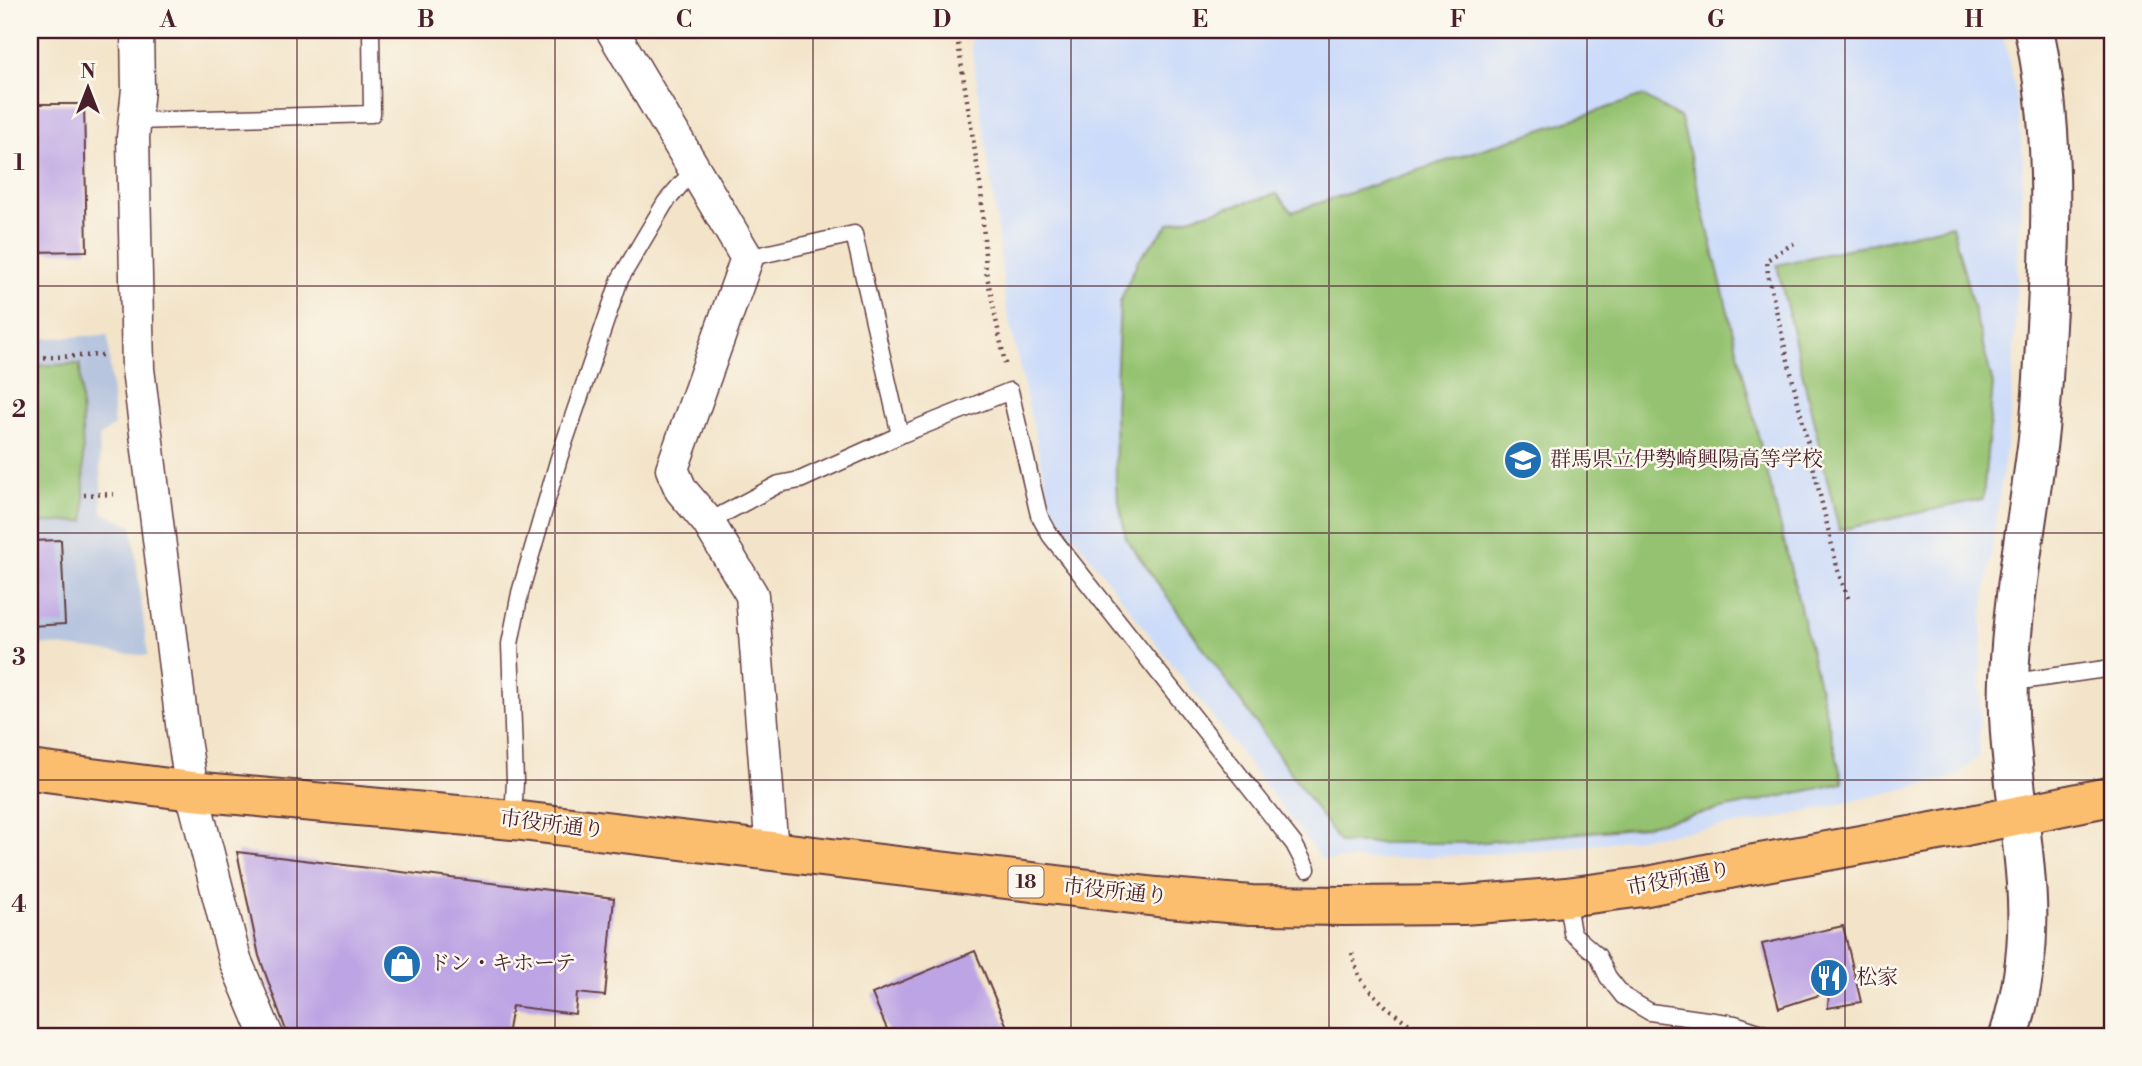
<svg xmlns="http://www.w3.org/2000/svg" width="2142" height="1066" font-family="'Libre Bodoni','Noto Serif JP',serif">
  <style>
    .built { fill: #ccdbf9 }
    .industrial { fill: #b8c5de }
    .green { fill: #94c270; stroke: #6f704e; stroke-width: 2 }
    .building { fill: #bda4e4 }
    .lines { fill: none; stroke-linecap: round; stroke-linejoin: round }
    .service-casing { stroke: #633d43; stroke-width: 19 }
    .minor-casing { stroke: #633d43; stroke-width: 35 }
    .tertiary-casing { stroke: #633d43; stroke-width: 42 }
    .primary-casing { stroke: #633d43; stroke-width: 42 }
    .path { stroke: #633d43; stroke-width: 4.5; stroke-dasharray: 2 5; stroke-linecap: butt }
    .service { stroke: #fff; stroke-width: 16 }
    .minor { stroke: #fff; stroke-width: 32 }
    .tertiary { stroke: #fff; stroke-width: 38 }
    .primary { stroke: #fbbe6e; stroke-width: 38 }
    .grid { fill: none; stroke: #4a1f2b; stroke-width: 2; stroke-opacity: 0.55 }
    .labels { text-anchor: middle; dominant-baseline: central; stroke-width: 5; stroke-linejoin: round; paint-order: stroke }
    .shield { fill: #fbf7ec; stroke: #7f6065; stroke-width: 2 }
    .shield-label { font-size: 19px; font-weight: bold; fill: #4a1f2b }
    .poi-label { font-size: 21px; fill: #4a1f2b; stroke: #fbf7ec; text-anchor: start }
    .street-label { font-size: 21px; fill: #4a1f2b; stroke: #fbf7ec }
    .neatline { fill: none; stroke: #4a1f2b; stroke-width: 2.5 }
    .grid-label { font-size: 23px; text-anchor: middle; font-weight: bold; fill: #4a1f2b }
  </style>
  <rect width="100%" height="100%" fill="#fbf7ec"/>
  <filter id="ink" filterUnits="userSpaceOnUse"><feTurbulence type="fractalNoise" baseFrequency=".0143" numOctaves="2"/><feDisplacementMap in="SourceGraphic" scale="14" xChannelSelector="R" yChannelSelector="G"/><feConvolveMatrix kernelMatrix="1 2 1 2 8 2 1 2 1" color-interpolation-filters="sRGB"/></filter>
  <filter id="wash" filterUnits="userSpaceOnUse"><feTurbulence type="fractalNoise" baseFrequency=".00686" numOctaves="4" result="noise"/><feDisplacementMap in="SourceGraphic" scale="28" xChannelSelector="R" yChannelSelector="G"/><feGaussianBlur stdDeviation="1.57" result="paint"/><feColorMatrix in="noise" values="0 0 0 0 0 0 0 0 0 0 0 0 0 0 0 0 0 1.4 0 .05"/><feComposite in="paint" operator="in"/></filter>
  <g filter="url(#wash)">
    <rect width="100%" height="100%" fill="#f3e4c9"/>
    <!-- built -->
    <path class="built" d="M969 30H2002L2014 84 2023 156 2011 413 1982 621 1979 756 1956 777 1771 820 1552 850 1391 859 1322 860 1051 506 1006 307 993 194Z"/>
    <!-- industrial -->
    <path class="industrial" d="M108 335 114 426 99 437 102 512 132 526 148 656 30 643V339Z"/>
    <!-- green -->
    <g class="green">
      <path d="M1643 96 1681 119 1843 783 1634 828 1474 843H1340L1126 538 1116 487 1115 407 1120 302 1138 260 1170 223 1277 194 1292 212Z"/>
      <path d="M1952 225 1993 384 1983 499 1839 530 1777 265Z"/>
      <path d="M80 364 85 521 30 523V366Z"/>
    </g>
    <g id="blocks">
      <!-- building -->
      <g class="building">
        <path d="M30 104H84L87 251 30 252Z"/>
        <path d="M61 540 65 624 30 626V541Z"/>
        <path d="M237 852 614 898 605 996 577 993 575 1014 512 1006 507 1036H288L259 956Z"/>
        <path d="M1843 926 1861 1002 1828 1008 1829 992 1779 1008 1762 944Z"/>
        <path d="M975 951 1011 1036H890L872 994Z"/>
      </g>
    </g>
  </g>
  <g filter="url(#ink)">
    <use href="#blocks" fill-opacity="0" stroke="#633d43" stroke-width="2"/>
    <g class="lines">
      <defs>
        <g id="service">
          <path d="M136 121 372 114 371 30"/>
          <path d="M747 258 854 234 900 435"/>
          <path d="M708 522 779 484 800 480 900 435 1010 391 1039 515 1050 535 1294 844 1307 869"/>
          <path d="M2009 680H2028L2112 668"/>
          <path d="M513 820 515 781 510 644 520 593 559 458 620 279 665 203 683 182 698 175"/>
          <path d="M1566 897 1572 933 1598 956 1608 977 1623 996 1650 1012 1735 1024 1771 1036"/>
        </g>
        <g id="minor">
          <path d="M137 30 138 89 133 137 138 369 184 740 192 791 235 960 267 1036"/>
          <path d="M612 30 747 258 672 469 681 490 708 522 752 595 772 852"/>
        </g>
        <path id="tertiary" d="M2009 1036C2023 992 2029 947 2027 900 2024 827 2006 753 2009 679 2012 601 2027 524 2037 447 2043 401 2044 355 2047 309 2052 216 2054 122 2034 30"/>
        <path id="primary" d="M30 770 192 791 513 820 1157 897 1251 905 1344 906 1463 905 1566 897 1643 887 1749 865 1966 826 2112 796"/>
      </defs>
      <!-- service casing -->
      <use href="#service" class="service-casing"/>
      <!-- minor casing -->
      <use href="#minor" class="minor-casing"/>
      <!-- tertiary casing -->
      <use href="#tertiary" class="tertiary-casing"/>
      <!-- primary casing -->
      <use href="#primary" class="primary-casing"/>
      <!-- path -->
      <g class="path">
        <path d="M956 30 981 190 986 271 1006 368"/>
        <path d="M1794 243 1767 260 1768 276 1839 575 1849 600"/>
        <path d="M30 358 104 355V357"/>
        <path d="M84 495 119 494"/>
        <path d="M1352 953C1354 960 1356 969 1359 975 1369 996 1409 1027 1431 1036"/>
      </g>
      <!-- service -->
      <use href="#service" class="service"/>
      <!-- minor -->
      <use href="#minor" class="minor"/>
      <!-- tertiary -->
      <use href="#tertiary" class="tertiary"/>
      <!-- primary -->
      <use href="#primary" class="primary"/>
    </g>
  </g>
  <!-- grid -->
  <path class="grid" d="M297 30V1036M555 30V1036M813 30V1036M1071 30V1036M1329 30V1036M1587 30V1036M1845 30V1036M30 286H2112M30 533H2112M30 780H2112"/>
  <!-- icons -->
  <defs>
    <symbol id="school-disc" viewBox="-11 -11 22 22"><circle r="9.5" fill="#1f6fb2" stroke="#fbf7ec"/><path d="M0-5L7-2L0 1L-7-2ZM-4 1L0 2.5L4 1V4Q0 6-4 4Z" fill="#fff"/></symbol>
    <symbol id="shop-disc" viewBox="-11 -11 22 22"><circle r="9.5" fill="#1f6fb2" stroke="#fbf7ec"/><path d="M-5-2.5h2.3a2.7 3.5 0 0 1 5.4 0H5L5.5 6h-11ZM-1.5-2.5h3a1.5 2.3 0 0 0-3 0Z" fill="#fff"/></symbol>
    <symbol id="restaurant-disc" viewBox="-11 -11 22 22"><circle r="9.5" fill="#1f6fb2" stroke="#fbf7ec"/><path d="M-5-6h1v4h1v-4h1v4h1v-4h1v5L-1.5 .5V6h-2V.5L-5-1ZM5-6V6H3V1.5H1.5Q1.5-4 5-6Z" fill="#fff"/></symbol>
  </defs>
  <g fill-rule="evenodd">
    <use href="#school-disc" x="1501" y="438" width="44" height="44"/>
    <use href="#shop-disc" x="380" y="942" width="44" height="44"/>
    <use href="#restaurant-disc" x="1807" y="956" width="44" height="44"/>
  </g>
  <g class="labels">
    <!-- shield labels -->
    <rect class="shield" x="1008.5" y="866.5" width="35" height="31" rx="5"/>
    <g class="shield-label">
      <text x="1026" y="882">18</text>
    </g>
    <!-- poi labels -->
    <g class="poi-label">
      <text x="1550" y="460">群馬県立伊勢崎興陽高等学校</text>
      <text x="429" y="964">ドン・キホーテ</text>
      <text x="1856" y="978">松家</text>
    </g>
    <!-- street labels -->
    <g class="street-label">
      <text transform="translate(552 825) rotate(7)">市役所通り</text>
      <text transform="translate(1679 879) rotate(-11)">市役所通り</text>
      <text transform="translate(1115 892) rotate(6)">市役所通り</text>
    </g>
  </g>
  <!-- margin -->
  <rect width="2142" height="1066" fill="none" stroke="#fbf7ec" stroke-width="77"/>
  <!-- north arrow -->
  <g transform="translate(88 88)" stroke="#fbf7ec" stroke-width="5" paint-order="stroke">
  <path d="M0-5L12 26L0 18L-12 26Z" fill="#4a1f2b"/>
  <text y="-10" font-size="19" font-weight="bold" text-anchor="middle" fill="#4a1f2b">N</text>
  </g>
  <rect x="38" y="38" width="2066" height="990" class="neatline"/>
  <g class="grid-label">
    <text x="168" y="27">A</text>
    <text x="426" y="27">B</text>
    <text x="684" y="27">C</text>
    <text x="942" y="27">D</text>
    <text x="1200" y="27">E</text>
    <text x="1458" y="27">F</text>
    <text x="1716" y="27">G</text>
    <text x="1974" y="27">H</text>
    <text x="19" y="170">1</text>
    <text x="19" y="417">2</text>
    <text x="19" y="665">3</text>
    <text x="19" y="912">4</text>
  </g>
</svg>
